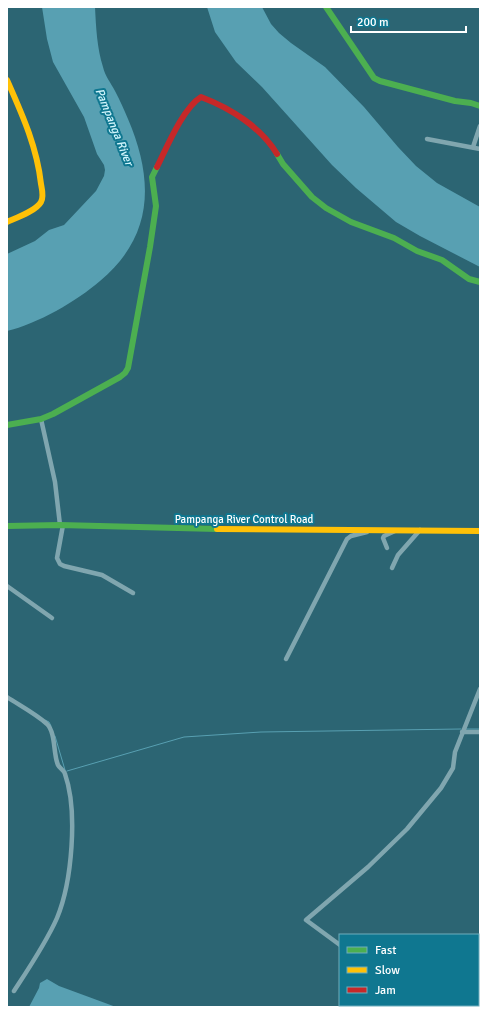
<svg xmlns="http://www.w3.org/2000/svg" width="487" height="1014" font-family="Signika,sans-serif">
  <style>
    .water { fill: #58a0b2 }
    .lines { fill: none; stroke-linecap: round; stroke-linejoin: round }
    .stream { stroke: #58a0b2; stroke-width: 1 }
    .street { stroke: #80a6af; stroke-width: 4.5 }
    .fast { stroke: #4caf50; stroke-width: 6 }
    .slow { stroke: #ffc107; stroke-width: 6 }
    .jam { stroke: #c62828; stroke-width: 6 }
    .labels { text-anchor: middle; dominant-baseline: central; stroke-width: 4; stroke-linejoin: round; paint-order: stroke }
    .street-label { font-size: 11px; fill: #fff; stroke: #0f7790 }
    .water-label { font-size: 12px; font-style: italic; fill: #d2f6fd; stroke: #0f7790 }
  </style>
  <rect width="100%" height="100%" fill="#2c6573"/>
  <!-- water -->
  <g class="water">
    <path d="M42 7H95C96 27 97 48 103 67 105 76 111 83 115 91 120 100 124 110 128 119 154 180 154 236 100 281 77 301 37 324 7 331V254L35 241 49 230 64 225 96 191 104 176 105 170 104 165 97 154 84 117 53 62 47 39Z"/>
    <path d="M207 7H262L271 24 279 33 291 43 325 67 364 107 398 147 416 166 437 183 480 207V267L420 236 396 222 356 188 332 165 262 87 236 62 215 32Z"/>
    <path d="M47 979 59 986 116 1007H29L39 988 40 983Z"/>
  </g>
  <g class="lines">
    <!-- stream -->
    <g class="stream">
      <path d="M45 720 49 722 51 726"/>
      <path d="M466 729H480"/>
      <path d="M55 736 65 770"/>
      <path d="M67 771 184 737 261 732 461 729"/>
    </g>
    <!-- street -->
    <g class="street">
      <path d="M427 139 480 149"/>
      <path d="M473 147 480 126"/>
      <path d="M41 419 55 482 60 525"/>
      <path d="M63 525 57 558 60 564 64 566 102 575 133 593"/>
      <path d="M387 548 383 538 384 536 395 531"/>
      <path d="M392 568 398 555 420 530"/>
      <path d="M7 586 52 618"/>
      <path d="M286 659 347 539 351 536 367 532"/>
      <path d="M7 697C19 705 36 714 47 724 56 733 53 754 58 765 60 769 64 770 65 774 78 811 72 882 57 918 46 943 29 968 14 991"/>
      <path d="M462 732H480"/>
      <path d="M340 945 306 920 368 867 407 829 441 788 453 768 455 752 480 689"/>
    </g>
    <!-- fast -->
    <g class="fast">
      <path d="M326 7 374 78 380 81 455 101 471 103 480 106"/>
      <path d="M277 154 283 164 312 197 326 208 351 222 394 238 417 251 442 260 469 279 480 282"/>
      <path d="M7 425 41 419 53 414 120 377 125 373 128 368 150 247 156 206 152 177 157 167"/>
      <path d="M7 526 60 525 217 529"/>
    </g>
    <!-- slow -->
    <g class="slow">
      <path d="M7 80C22 114 37 147 41 184 42 189 44 197 41 202 36 211 16 218 7 222"/>
      <path d="M217 529 480 531"/>
    </g>
    <!-- jam -->
    <path class="jam" d="M157 167C167 147 183 108 201 97 230 108 261 127 277 154"/>
  </g>
  <g class="labels">
    <!-- street labels -->
    <g class="street-label">
      <text x="244" y="519">Pampanga River Control Road</text>
    </g>
    <!-- water labels -->
    <g class="water-label">
      <text transform="translate(114 127) rotate(68)">Pampanga River</text>
    </g>
  </g>
  <!-- border -->
  <rect width="487" height="1014" fill="none" stroke="#ffffff" stroke-width="16"/>
  <!-- legend -->
  <rect x="339" y="934" width="140" height="72" fill="#0f7790" stroke="#6fadbc"/>
  <rect x="347" y="947" width="20" height="6" fill="#4caf50" stroke="#6fadbc"/>
  <text x="375" y="954" font-size="12" fill="#ffffff">Fast</text>
  <rect x="347" y="967" width="20" height="6" fill="#ffc107" stroke="#6fadbc"/>
  <text x="375" y="974" font-size="12" fill="#ffffff">Slow</text>
  <rect x="347" y="987" width="20" height="6" fill="#c62828" stroke="#6fadbc"/>
  <text x="375" y="994" font-size="12" fill="#ffffff">Jam</text>
  <!-- scale -->
  <path d="M351 26v6h115v-6" fill="none" stroke="#ffffff" stroke-width="2"/>
  <text x="357" y="26" font-size="12" fill="#ffffff" stroke="#0f7790" stroke-width="3" paint-order="stroke">200 m</text>
</svg>
